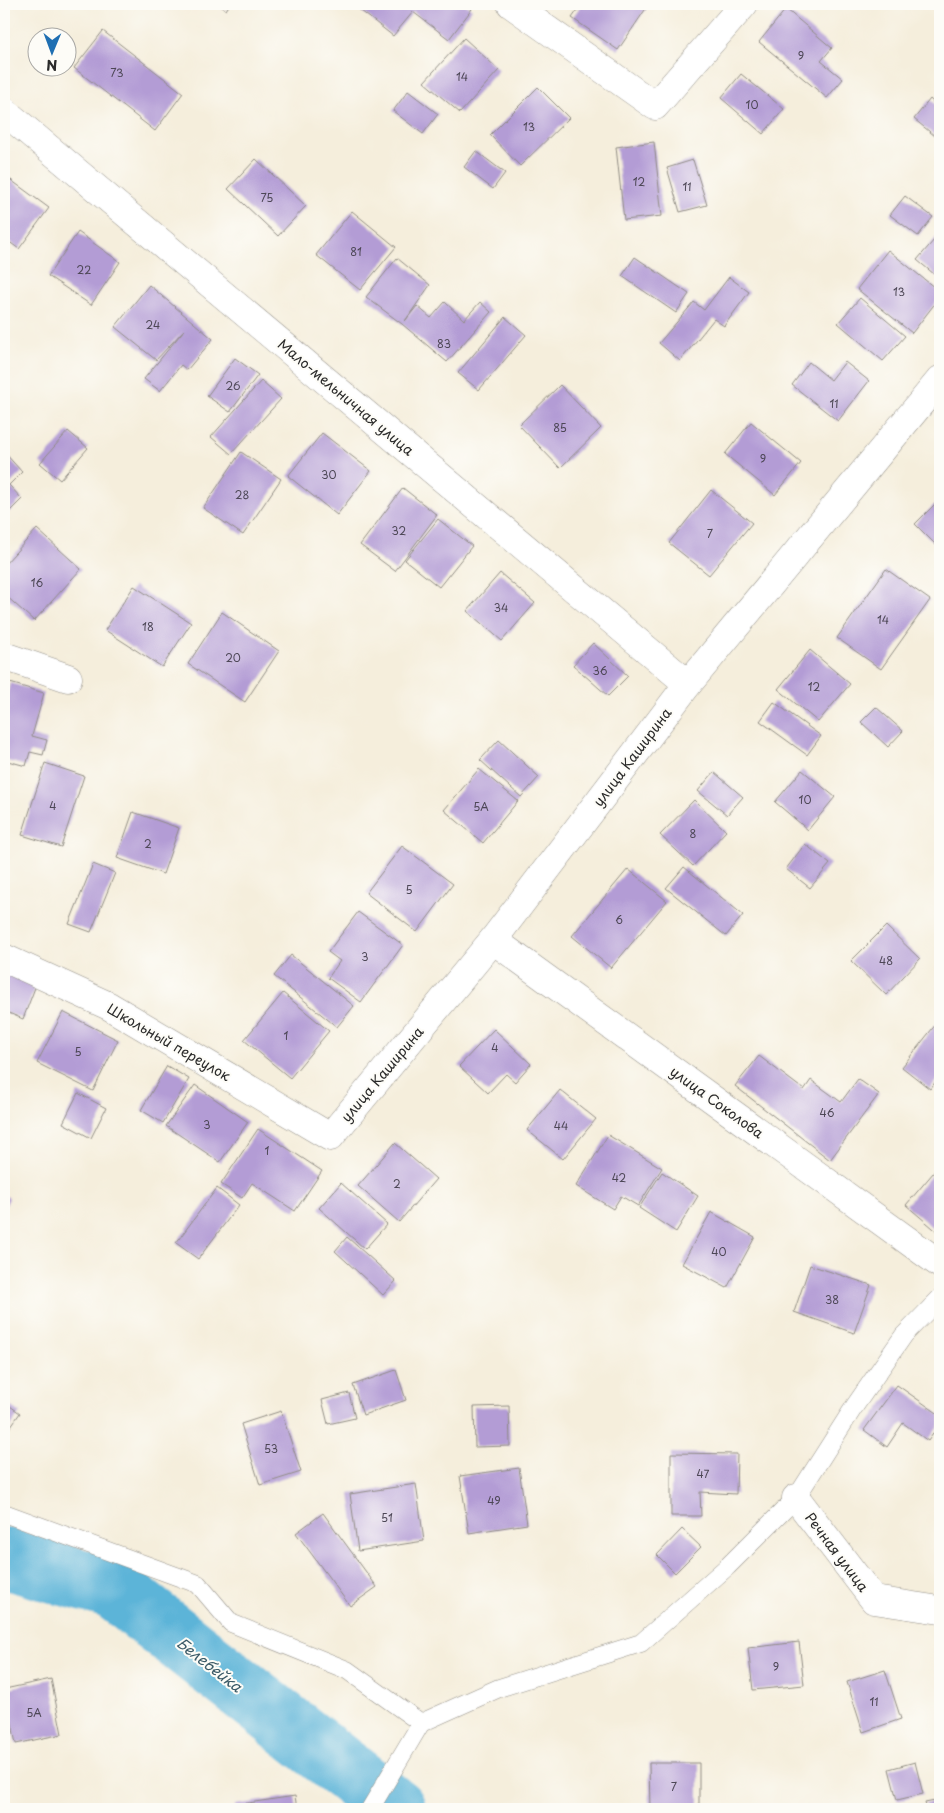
<svg xmlns="http://www.w3.org/2000/svg" width="944" height="1813" font-family="'Playpen Sans',sans-serif">
  <style>
    .lines { fill: none; stroke-linecap: round; stroke-linejoin: round }
    .river { stroke: #5bb4d8; stroke-width: 62 }
    .building { fill: #b39cd5 }
    .lane-casing { stroke: #908c84; stroke-width: 19 }
    .street-casing { stroke: #908c84; stroke-width: 29 }
    .lane { stroke: #fff; stroke-width: 18 }
    .street { stroke: #fff; stroke-width: 28 }
    .labels { text-anchor: middle; dominant-baseline: central; stroke-width: 4; stroke-linejoin: round; paint-order: stroke }
    .number-label { font-size: 11px; fill: #4d4756 }
    .street-label { font-size: 14px; fill: #2b2b2b; stroke: #fdfcf7 }
    .water-label { font-size: 15px; font-style: italic; fill: #3c5b68; stroke: #fdfcf7 }
  </style>
  <rect width="100%" height="100%" fill="#fdfcf7"/>
  <filter id="ink" filterUnits="userSpaceOnUse"><feTurbulence type="fractalNoise" baseFrequency=".02" numOctaves="2"/><feDisplacementMap in="SourceGraphic" scale="10" xChannelSelector="R" yChannelSelector="G"/><feConvolveMatrix kernelMatrix="1 2 1 2 8 2 1 2 1" color-interpolation-filters="sRGB"/></filter>
  <filter id="wash" filterUnits="userSpaceOnUse"><feTurbulence type="fractalNoise" baseFrequency=".0096" numOctaves="4" result="noise"/><feDisplacementMap in="SourceGraphic" scale="20" xChannelSelector="R" yChannelSelector="G"/><feGaussianBlur stdDeviation="1.12" result="paint"/><feColorMatrix in="noise" values="0 0 0 0 0 0 0 0 0 0 0 0 0 0 0 0 0 1.4 0 .05"/><feComposite in="paint" operator="in"/></filter>
  <g filter="url(#wash)">
    <rect width="100%" height="100%" fill="#f5eedc"/>
    <g class="lines">
      <!-- river -->
      <path class="river" d="M4 1558 114 1589 395 1809"/>
    </g>
    <g id="blocks">
      <!-- building -->
      <g class="building">
        <path d="M218 4H230L226 10Z"/>
        <path d="M359 4H465L472 9 449 39 413 12 393 36 356 7Z"/>
        <path d="M582 4H649L618 50 572 18Z"/>
        <path d="M786 9 832 48 821 61 843 79 827 98 759 42Z"/>
        <path d="M103 31 183 93 155 131 74 68Z"/>
        <path d="M464 38 499 70 460 113 424 82Z"/>
        <path d="M741 74 784 109 763 134 721 98Z"/>
        <path d="M538 87 569 118 520 166 490 135Z"/>
        <path d="M408 91 438 114 423 134 393 111Z"/>
        <path d="M930 99 940 108V140L914 119Z"/>
        <path d="M654 142 662 216 624 220 616 147Z"/>
        <path d="M476 151 505 173 493 189 464 167Z"/>
        <path d="M256 159 306 206 278 236 228 189Z"/>
        <path d="M693 160 707 205 680 212 667 168Z"/>
        <path d="M4 175 49 208 19 249 4 238Z"/>
        <path d="M905 196 933 217 918 236 890 215Z"/>
        <path d="M352 211 396 247 360 290 316 255Z"/>
        <path d="M78 232 120 262 91 305 48 276Z"/>
        <path d="M940 233V279L917 260Z"/>
        <path d="M888 250 940 292V297L912 333 857 289Z"/>
        <path d="M635 257 689 294 676 313 622 276Z"/>
        <path d="M397 258 430 285 405 321 417 306 431 318 445 302 464 320 480 302 491 312 447 362 402 324 366 297Z"/>
        <path d="M729 277 749 292 724 326 714 319 680 361 659 343 694 302 704 310Z"/>
        <path d="M149 285 213 339 187 370 181 365 160 391 144 379 184 330 156 360 115 327Z"/>
        <path d="M860 298 905 336 883 361 838 323Z"/>
        <path d="M505 317 526 335 479 390 458 373Z"/>
        <path d="M235 358 258 375 230 412 207 396Z"/>
        <path d="M809 362 831 380 845 362 869 381 838 421 792 385Z"/>
        <path d="M261 381 281 399 231 454 211 437Z"/>
        <path d="M560 385 601 428 560 468 519 425Z"/>
        <path d="M751 422 801 463 775 495 725 454Z"/>
        <path d="M68 431 88 448 60 480 40 463Z"/>
        <path d="M322 433 371 471 337 515 288 476Z"/>
        <path d="M4 452 22 472 9 485 22 499 4 517Z"/>
        <path d="M241 452 281 479 243 535 203 508Z"/>
        <path d="M403 488 437 515 395 571 360 545Z"/>
        <path d="M711 490 752 523 709 575 669 543Z"/>
        <path d="M940 499V549L915 524Z"/>
        <path d="M438 519 472 546 439 587 405 560Z"/>
        <path d="M37 529 81 569 34 621 4 594V565Z"/>
        <path d="M886 569 930 600 881 669 837 638Z"/>
        <path d="M500 573 535 603 502 641 467 611Z"/>
        <path d="M134 586 191 623 162 667 105 630Z"/>
        <path d="M222 612 279 651 245 702 188 664Z"/>
        <path d="M593 643 628 676 608 696 573 665Z"/>
        <path d="M810 650 850 684 818 722 778 689Z"/>
        <path d="M10 683 44 693 32 736 47 740 43 755 30 752 26 766 4 760V706Z"/>
        <path d="M774 702 821 736 807 755 760 721Z"/>
        <path d="M876 707 903 731 888 747 861 722Z"/>
        <path d="M499 740 539 777 521 797 480 760Z"/>
        <path d="M45 763 84 776 61 847 22 835Z"/>
        <path d="M479 769 518 801 483 843 444 810Z"/>
        <path d="M802 770 835 797 808 830 775 802Z"/>
        <path d="M714 772 743 797 727 815 698 791Z"/>
        <path d="M694 800 726 831 693 866 660 835Z"/>
        <path d="M133 812 179 828 163 874 117 858Z"/>
        <path d="M805 844 830 864 810 888 786 869Z"/>
        <path d="M402 846 453 884 417 932 366 893Z"/>
        <path d="M93 864 115 873 91 932 69 924Z"/>
        <path d="M684 867 743 915 726 936 666 888Z"/>
        <path d="M628 869 667 901 611 968 572 936Z"/>
        <path d="M358 912 403 945 361 1002 328 978 340 961 328 952Z"/>
        <path d="M886 926 920 959 886 995 851 961Z"/>
        <path d="M291 955 354 1006 337 1027 274 976Z"/>
        <path d="M5 973 36 985 23 1019 4 1011Z"/>
        <path d="M283 993 329 1031 290 1078 244 1040Z"/>
        <path d="M63 1012 118 1040 93 1091 37 1063Z"/>
        <path d="M940 1019V1076L930 1089 902 1067Z"/>
        <path d="M494 1029 531 1064 515 1082 506 1074 488 1093 459 1066Z"/>
        <path d="M759 1056 804 1090 811 1080 841 1102 858 1079 879 1094 830 1160 735 1086Z"/>
        <path d="M167 1066 189 1079 163 1123 141 1110Z"/>
        <path d="M195 1085 248 1122 220 1162 166 1126Z"/>
        <path d="M560 1090 596 1119 563 1159 527 1130Z"/>
        <path d="M78 1093 106 1108 91 1138 63 1123Z"/>
        <path d="M258 1129 322 1171 295 1211 252 1183 242 1198 221 1184Z"/>
        <path d="M608 1135 662 1168 638 1206 621 1196 613 1209 576 1186Z"/>
        <path d="M395 1143 436 1179 399 1222 358 1186Z"/>
        <path d="M939 1166 940 1167V1234L906 1205Z"/>
        <path d="M662 1172 698 1196 676 1232 639 1208Z"/>
        <path d="M341 1183 387 1224 365 1249 319 1208Z"/>
        <path d="M217 1188 239 1205 198 1259 176 1243Z"/>
        <path d="M4 1195 9 1198 4 1209Z"/>
        <path d="M711 1212 755 1237 727 1288 682 1264Z"/>
        <path d="M347 1237 396 1281 383 1295 335 1251Z"/>
        <path d="M810 1265 871 1285 854 1333 794 1312Z"/>
        <path d="M4 1338 9 1341 4 1348Z"/>
        <path d="M396 1370 406 1400 363 1415 353 1385Z"/>
        <path d="M897 1385 940 1415V1424L928 1441 903 1423 887 1447 864 1430Z"/>
        <path d="M349 1393 355 1418 328 1424 322 1400Z"/>
        <path d="M4 1402 20 1413 4 1436Z"/>
        <path d="M509 1406 510 1446 475 1447 474 1407Z"/>
        <path d="M281 1411 301 1472 260 1485 241 1424Z"/>
        <path d="M671 1453 737 1454 736 1494 700 1492 701 1516H671Z"/>
        <path d="M519 1468 527 1524 469 1533 460 1476Z"/>
        <path d="M416 1484 424 1541 358 1551 350 1494Z"/>
        <path d="M323 1513 377 1587 350 1606 296 1533Z"/>
        <path d="M682 1529 701 1547 675 1573 657 1555Z"/>
        <path d="M799 1642 804 1685 753 1690 748 1648Z"/>
        <path d="M885 1670 901 1719 863 1732 847 1682Z"/>
        <path d="M51 1679 62 1734 16 1744 5 1689Z"/>
        <path d="M915 1762 923 1794 897 1800 889 1769Z"/>
        <path d="M649 1763H699V1809H650Z"/>
        <path d="M295 1796 297 1809H235V1805Z"/>
        <path d="M940 1800V1809H927L925 1803Z"/>
      </g>
    </g>
  </g>
  <g filter="url(#ink)">
    <use href="#blocks" fill-opacity="0" stroke="#908c84" stroke-width="1"/>
    <g class="lines">
      <defs>
        <g id="lane">
          <path d="M4 1513 198 1584 231 1623 347 1670 421 1723"/>
          <path d="M370 1809 421 1723 499 1688 641 1643 728 1566 796 1498 854 1407 904 1335 940 1298"/>
        </g>
        <g id="street">
          <path d="M511 4 655 106 744 4"/>
          <path d="M4 111 688 684"/>
          <path d="M4 656 68 678"/>
          <path d="M493 940 940 1264"/>
          <path d="M4 958 109 1006 330 1137 493 940 688 684 940 380"/>
          <path d="M796 1498 874 1600 940 1610"/>
        </g>
      </defs>
      <!-- lane casing -->
      <use href="#lane" class="lane-casing"/>
      <!-- street casing -->
      <use href="#street" class="street-casing"/>
      <!-- lane -->
      <use href="#lane" class="lane"/>
      <!-- street -->
      <use href="#street" class="street"/>
    </g>
  </g>
  <g class="labels">
    <!-- number labels -->
    <g class="number-label">
      <text x="801" y="55">9</text>
      <text x="117" y="72">73</text>
      <text x="462" y="76">14</text>
      <text x="752" y="104">10</text>
      <text x="529" y="126">13</text>
      <text x="639" y="181">12</text>
      <text x="687" y="186">11</text>
      <text x="267" y="197">75</text>
      <text x="356" y="251">81</text>
      <text x="84" y="269">22</text>
      <text x="899" y="291">13</text>
      <text x="153" y="324">24</text>
      <text x="444" y="343">83</text>
      <text x="233" y="385">26</text>
      <text x="834" y="403">11</text>
      <text x="560" y="427">85</text>
      <text x="763" y="458">9</text>
      <text x="329" y="474">30</text>
      <text x="242" y="494">28</text>
      <text x="399" y="530">32</text>
      <text x="710" y="533">7</text>
      <text x="37" y="582">16</text>
      <text x="501" y="607">34</text>
      <text x="883" y="619">14</text>
      <text x="148" y="626">18</text>
      <text x="233" y="657">20</text>
      <text x="600" y="670">36</text>
      <text x="814" y="686">12</text>
      <text x="805" y="799">10</text>
      <text x="53" y="805">4</text>
      <text x="481" y="806">5А</text>
      <text x="693" y="833">8</text>
      <text x="148" y="843">2</text>
      <text x="409" y="889">5</text>
      <text x="619" y="919">6</text>
      <text x="365" y="956">3</text>
      <text x="886" y="960">48</text>
      <text x="286" y="1035">1</text>
      <text x="495" y="1047">4</text>
      <text x="78" y="1051">5</text>
      <text x="827" y="1112">46</text>
      <text x="207" y="1124">3</text>
      <text x="561" y="1125">44</text>
      <text x="267" y="1150">1</text>
      <text x="619" y="1177">42</text>
      <text x="397" y="1183">2</text>
      <text x="719" y="1251">40</text>
      <text x="832" y="1299">38</text>
      <text x="271" y="1448">53</text>
      <text x="703" y="1473">47</text>
      <text x="494" y="1500">49</text>
      <text x="387" y="1517">51</text>
      <text x="776" y="1666">9</text>
      <text x="874" y="1701">11</text>
      <text x="34" y="1712">5А</text>
      <text x="674" y="1786">7</text>
    </g>
    <!-- street labels -->
    <g class="street-label">
      <text transform="translate(346 397) rotate(40)">Мало-мельничная улица</text>
      <text transform="translate(632 757) rotate(-53)">улица Каширина</text>
      <text transform="translate(169 1042) rotate(30)">Школьный переулок</text>
      <text transform="translate(382 1074) rotate(-50)">улица Каширина</text>
      <text transform="translate(717 1102) rotate(36)">улица Соколова</text>
      <text transform="translate(837 1552) rotate(53)">Речная улица</text>
    </g>
    <!-- water labels -->
    <g class="water-label">
      <text transform="translate(210 1664) rotate(38)">Белебейка</text>
    </g>
  </g>
  <!-- margin -->
  <rect width="944" height="1813" fill="none" stroke="#fdfcf7" stroke-width="20"/>
  <!-- north arrow -->
  <g transform="translate(52 52) rotate(181)"><circle r="24" fill="#fdfcf7" stroke="#a9a8a5"/>
  <path d="M0-4L9 19L0 12L-9 19Z" fill="#1f6fb2"/>
  <text y="-8" font-size="14" font-weight="bold" text-anchor="middle" fill="#2b2b2b">N</text>
  </g>
</svg>
